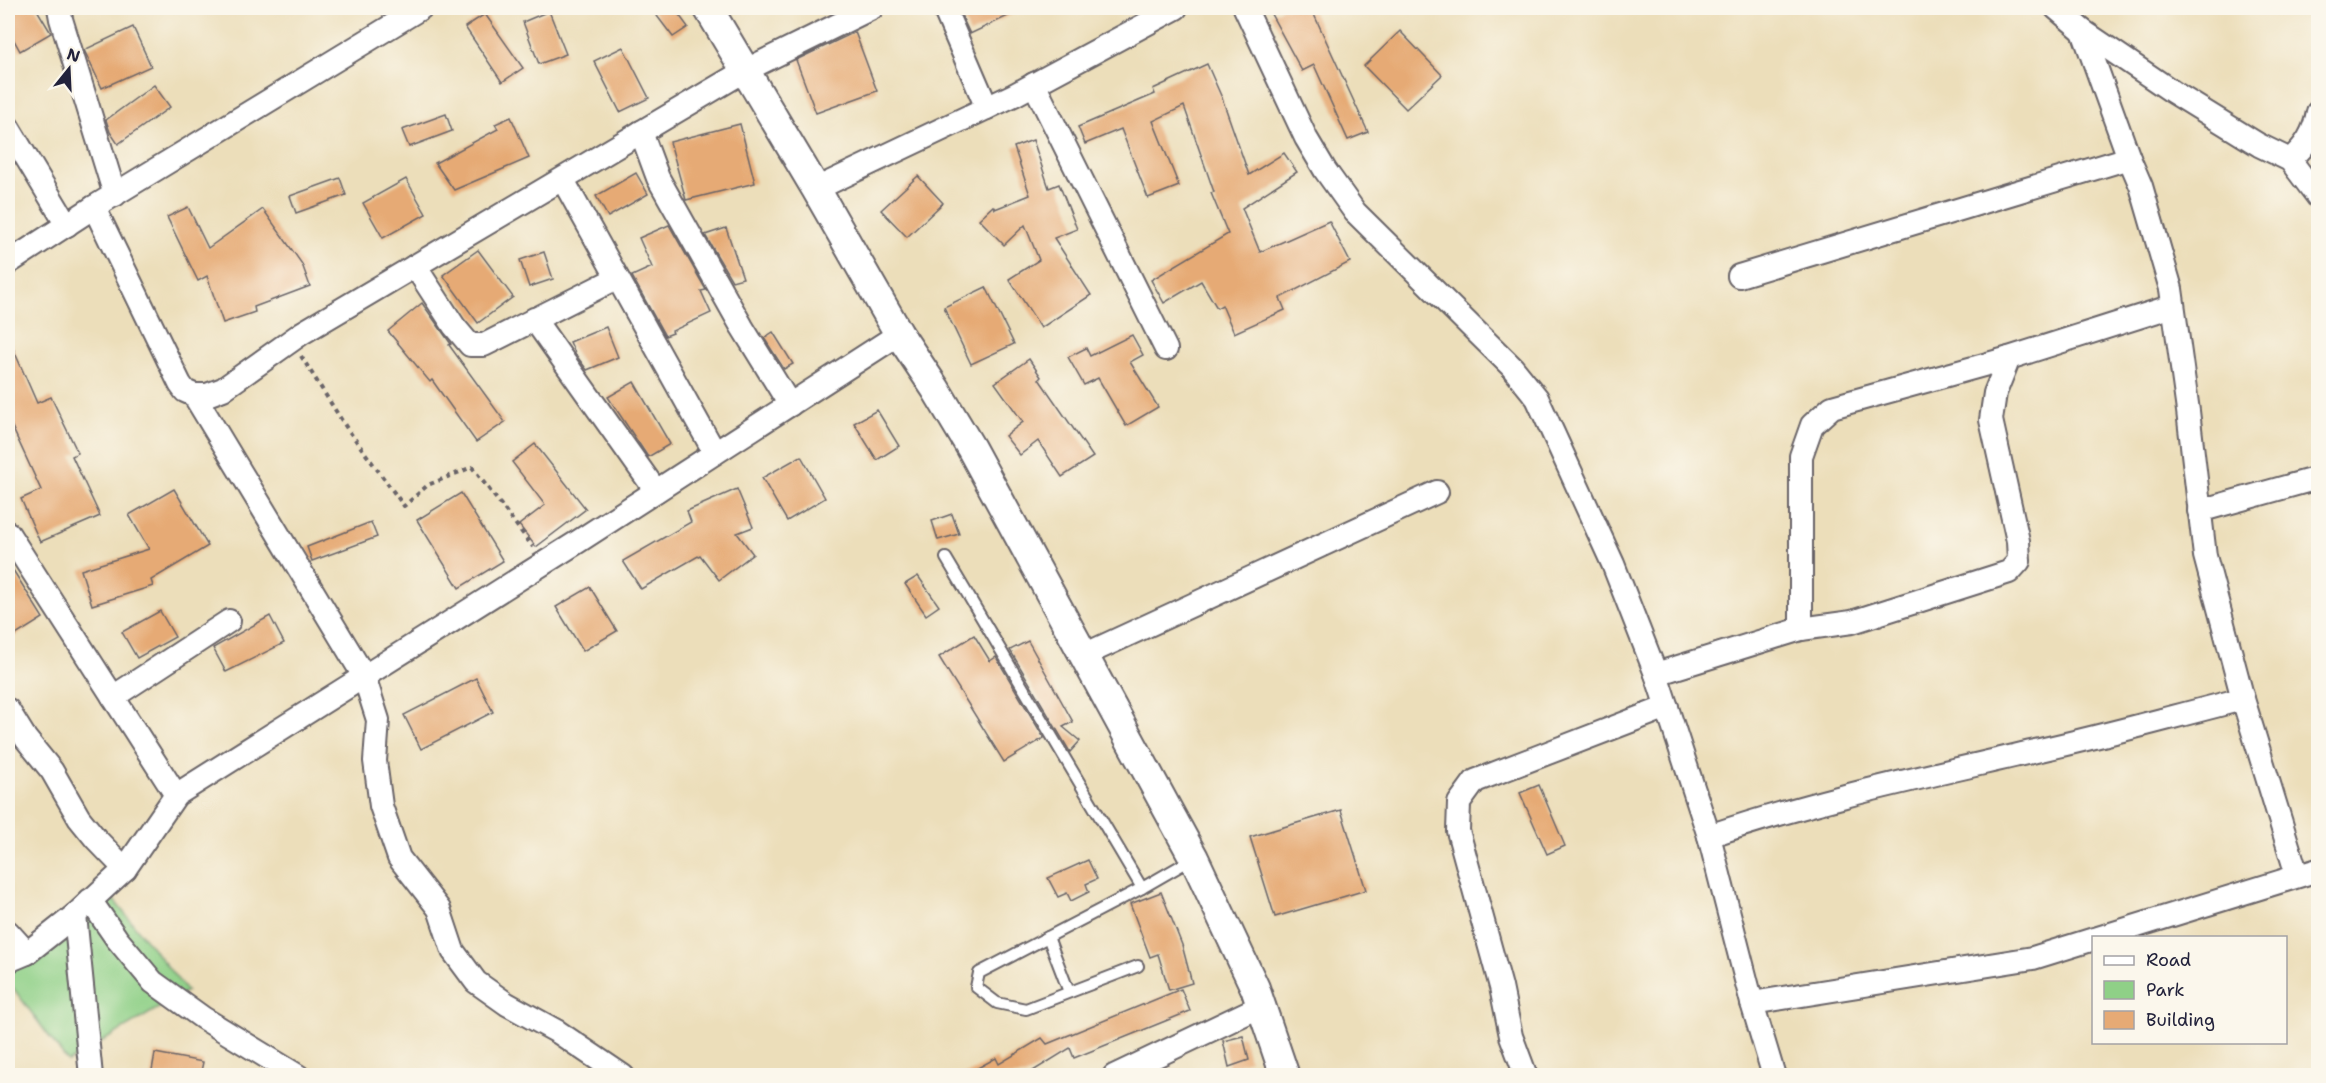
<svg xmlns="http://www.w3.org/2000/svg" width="2326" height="1083" font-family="'Shantell Sans',sans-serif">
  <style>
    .green { fill: #8fd087; stroke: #587961; stroke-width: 1.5 }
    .building { fill: #e6aa75 }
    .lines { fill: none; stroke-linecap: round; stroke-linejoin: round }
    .service-casing { stroke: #696467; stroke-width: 14 }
    .minor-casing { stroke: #696467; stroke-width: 26 }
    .tertiary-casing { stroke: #696467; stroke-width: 32 }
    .path { stroke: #696467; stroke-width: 4; stroke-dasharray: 4.5 4.5; stroke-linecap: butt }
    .service { stroke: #fff; stroke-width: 10 }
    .minor { stroke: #fff; stroke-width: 22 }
    .tertiary { stroke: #fff; stroke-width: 28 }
  </style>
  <rect width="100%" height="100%" fill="#fbf7ec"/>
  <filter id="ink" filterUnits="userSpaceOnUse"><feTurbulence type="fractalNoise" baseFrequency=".0167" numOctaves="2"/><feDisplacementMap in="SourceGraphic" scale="12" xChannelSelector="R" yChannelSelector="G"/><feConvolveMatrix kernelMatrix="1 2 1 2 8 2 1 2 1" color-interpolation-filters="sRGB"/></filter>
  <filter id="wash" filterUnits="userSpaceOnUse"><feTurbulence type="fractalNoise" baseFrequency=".008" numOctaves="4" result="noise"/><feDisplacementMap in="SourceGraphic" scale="24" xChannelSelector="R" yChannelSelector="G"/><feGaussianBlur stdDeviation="1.35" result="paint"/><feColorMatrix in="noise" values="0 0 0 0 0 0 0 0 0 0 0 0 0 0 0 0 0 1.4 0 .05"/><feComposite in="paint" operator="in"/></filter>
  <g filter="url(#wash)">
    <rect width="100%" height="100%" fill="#ecdeba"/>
    <!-- green -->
    <path class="green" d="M109 894 187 991 68 1062 8 981V961Z"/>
    <g id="blocks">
      <!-- building -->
      <g class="building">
        <path d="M8 8H36L51 33 20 51 8 29Z"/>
        <path d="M651 8H674L688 27 673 37Z"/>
        <path d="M958 8H1025L970 34Z"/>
        <path d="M1283 8H1311L1368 132 1348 140 1314 65 1302 71 1271 14Z"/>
        <path d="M549 11 566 54 539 64 523 22Z"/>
        <path d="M485 14 523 68 502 82 465 27Z"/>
        <path d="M133 27 151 66 102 88 84 50Z"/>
        <path d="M1400 31 1442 75 1406 109 1364 66Z"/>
        <path d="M855 32 877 91 816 113 796 60Z"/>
        <path d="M623 47 649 98 620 112 594 61Z"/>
        <path d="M1207 64 1222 98 1249 175 1284 153 1297 172 1242 208 1260 252 1329 221 1350 262 1280 298 1285 310 1234 333 1222 305 1217 308 1201 281 1164 303 1151 280 1228 234 1211 193 1214 192 1184 106 1153 121 1179 186 1148 198 1121 129 1085 144 1078 127 1155 94 1153 89Z"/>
        <path d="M154 85 170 107 118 144 110 132 106 120Z"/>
        <path d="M446 114 452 131 409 147 402 130Z"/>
        <path d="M511 117 529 158 454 190 435 163 498 129 495 124Z"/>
        <path d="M740 124 755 183 686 200 670 142Z"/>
        <path d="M1033 140 1049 188 1059 184 1077 229 1054 238 1091 295 1041 328 1009 279 1039 260 1025 225 1004 245 979 219 993 206 995 209 1030 195 1014 147Z"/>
        <path d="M636 173 648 194 608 217 596 196Z"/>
        <path d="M918 176 943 203 907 237 881 210Z"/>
        <path d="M340 178 346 195 296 213 290 196Z"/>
        <path d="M406 179 426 214 383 238 363 203Z"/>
        <path d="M188 207 208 248 263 209 302 264 310 286 254 307 255 312 223 323 207 276 198 281 167 217Z"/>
        <path d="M669 225 706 290 701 291 711 313 672 331 673 333 665 336 632 276 652 267 639 238Z"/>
        <path d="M726 228 743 278 732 281 705 235Z"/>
        <path d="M478 250 513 297 478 323 443 275Z"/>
        <path d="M544 252 553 279 529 287 520 260Z"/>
        <path d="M986 287 1014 344 971 364 944 307Z"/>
        <path d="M422 303 451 344 449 345 505 422 476 442 432 380 430 382 388 331Z"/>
        <path d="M606 327 618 357 587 370 576 355 570 342Z"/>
        <path d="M773 332 793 364 784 369 764 338Z"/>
        <path d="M1132 335 1143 355 1130 362 1158 407 1126 426 1098 378 1084 385 1068 357 1086 348 1090 356Z"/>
        <path d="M8 337 37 403 51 397 78 453 72 456 100 516 40 542 21 499 41 490 8 418Z"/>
        <path d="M1029 359 1041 377 1039 379 1093 457 1062 477 1038 441 1020 455 1005 436 1023 422 995 383Z"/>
        <path d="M634 382 670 444 648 457 608 397Z"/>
        <path d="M877 410 899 446 877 460 854 423Z"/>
        <path d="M535 444 586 509 536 547 519 525 545 505 512 462Z"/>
        <path d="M801 456 825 498 787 521 762 478Z"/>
        <path d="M174 489 208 546 151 580 153 586 92 605 81 570 149 549 129 515Z"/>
        <path d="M737 489 753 527 737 533 753 554 719 580 700 555 641 589 623 561 691 522 687 511Z"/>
        <path d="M461 493 503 561 459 588 417 520Z"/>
        <path d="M952 514 959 534 938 540 932 521Z"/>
        <path d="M371 522 377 537 312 561 307 547Z"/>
        <path d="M8 562 43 618 8 640Z"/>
        <path d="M918 576 939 606 926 615 905 584Z"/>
        <path d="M590 587 617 631 583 651 556 607Z"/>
        <path d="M160 611 175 637 137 658 122 632Z"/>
        <path d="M270 616 284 643 226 672 213 648Z"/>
        <path d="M974 635 990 661 996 657 1044 738 1004 762 939 657Z"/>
        <path d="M1028 641 1073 722 1063 727 1080 741 1070 752 1010 650Z"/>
        <path d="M476 678 493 712 421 749 404 715Z"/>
        <path d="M1539 785 1565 846 1547 854 1520 793Z"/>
        <path d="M1341 810 1366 890 1275 917 1250 837Z"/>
        <path d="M1088 860 1097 879 1086 884 1089 892 1071 901 1067 893 1058 897 1048 878Z"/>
        <path d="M1161 892 1182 945 1192 983 1169 990 1158 954 1150 957 1130 904Z"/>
        <path d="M1181 989 1190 1011 1074 1058 1070 1048 1025 1076H963L996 1058 999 1064 1042 1038 1047 1044Z"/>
        <path d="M1243 1036 1249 1060 1229 1067 1223 1041Z"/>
        <path d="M155 1053 203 1062 200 1076H151Z"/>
      </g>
    </g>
  </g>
  <g filter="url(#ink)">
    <use href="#blocks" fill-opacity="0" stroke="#696467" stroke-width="1.5"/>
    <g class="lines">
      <defs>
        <g id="service">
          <path d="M946 558 1142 888"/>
          <path d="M1048 937 1069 992"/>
          <path d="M1138 966 1026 1009 997 1003 976 987 979 973 1142 888 1194 858"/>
        </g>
        <g id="minor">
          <path d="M59 8 61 19 115 195"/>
          <path d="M944 8 987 108"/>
          <path d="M1245 8 1306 138 1325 170 1355 212 1512 367 1537 398 1613 564 1656 674 1709 836 1752 1003 1774 1076"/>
          <path d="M2056 8 2083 31 2173 92 2259 145 2290 160 2318 197"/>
          <path d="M2083 31 2129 158 2141 186 2171 289 2188 411 2205 556 2243 699 2297 875"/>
          <path d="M1034 84 1166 349"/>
          <path d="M8 127 67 225"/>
          <path d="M641 132 658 178 742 327 790 405"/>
          <path d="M2290 160C2306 146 2314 133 2318 112"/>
          <path d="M563 180 715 453"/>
          <path d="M816 189 1014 95 1176 8"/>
          <path d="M94 207 180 384 185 391 194 395H207L223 389 302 333 746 70 872 8"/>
          <path d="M8 263 94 207 421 8"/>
          <path d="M415 266 454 326 470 345H484L617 278"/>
          <path d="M1739 276 2129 158"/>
          <path d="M534 319 656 491"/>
          <path d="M194 395 364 676 378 720 375 761 381 806 399 858 439 909 453 951 476 982 507 1004 558 1032 623 1076"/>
          <path d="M2199 511 2318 478"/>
          <path d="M8 533 176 795"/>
          <path d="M1801 629V456L1812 425 1832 407 2009 358"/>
          <path d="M1084 655 1437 492"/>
          <path d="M1656 674 1801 629 1852 622 2009 572 2019 561 2018 541 1991 420 1995 393 2009 358 2173 306"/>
          <path d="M113 697 229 621"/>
          <path d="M8 710 26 739 52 771 79 818 96 839 125 869"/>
          <path d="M1709 836C1817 799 1929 776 2040 750 2108 735 2175 716 2243 699"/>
          <path d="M90 900 117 939 153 982 203 1018 298 1076"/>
          <path d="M75 915 91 1076"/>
          <path d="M8 932 27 953"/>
          <path d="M2098 938 2318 870"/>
          <path d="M8 961 27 953 75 915 125 869 176 795 579 541 899 334"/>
          <path d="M1752 1003 2033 958 2094 939"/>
          <path d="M1114 1076 1261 1006"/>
          <path d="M1526 1076 1511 1036 1501 987 1458 831 1459 803 1475 781 1667 707"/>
        </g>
        <path id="tertiary" d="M708 8 816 189 899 334 935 388 971 448 1194 858 1255 988 1285 1076"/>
      </defs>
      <!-- service casing -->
      <use href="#service" class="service-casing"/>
      <!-- minor casing -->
      <use href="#minor" class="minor-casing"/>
      <!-- tertiary casing -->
      <use href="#tertiary" class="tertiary-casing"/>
      <!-- path -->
      <path class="path" d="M301 356 346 427 404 506 428 485 472 467 533 547"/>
      <!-- service -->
      <use href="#service" class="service"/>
      <!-- minor -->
      <use href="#minor" class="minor"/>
      <!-- tertiary -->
      <use href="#tertiary" class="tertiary"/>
    </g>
  </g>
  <!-- margin -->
  <rect width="2326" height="1083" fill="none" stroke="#fbf7ec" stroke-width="30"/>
  <!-- legend -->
  <rect x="2092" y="936" width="195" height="108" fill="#fbf7ec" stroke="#a4a2a5" stroke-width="1.5"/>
  <rect x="2104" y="956" width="30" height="9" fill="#ffffff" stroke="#a4a2a5" stroke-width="1.5"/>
  <text x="2146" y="966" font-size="18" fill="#22223b">Road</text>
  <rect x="2104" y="981" width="30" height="18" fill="#8fd087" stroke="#a4a2a5" stroke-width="1.5"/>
  <text x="2146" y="996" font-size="18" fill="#22223b">Park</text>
  <rect x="2104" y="1011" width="30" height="18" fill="#e6aa75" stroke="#a4a2a5" stroke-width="1.5"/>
  <text x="2146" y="1026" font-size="18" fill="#22223b">Building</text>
  <!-- north arrow -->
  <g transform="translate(69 69) rotate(18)" stroke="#fbf7ec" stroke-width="4.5" paint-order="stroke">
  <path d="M0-4.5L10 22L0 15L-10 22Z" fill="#22223b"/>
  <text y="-9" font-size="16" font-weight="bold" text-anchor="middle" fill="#22223b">N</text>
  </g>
</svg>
